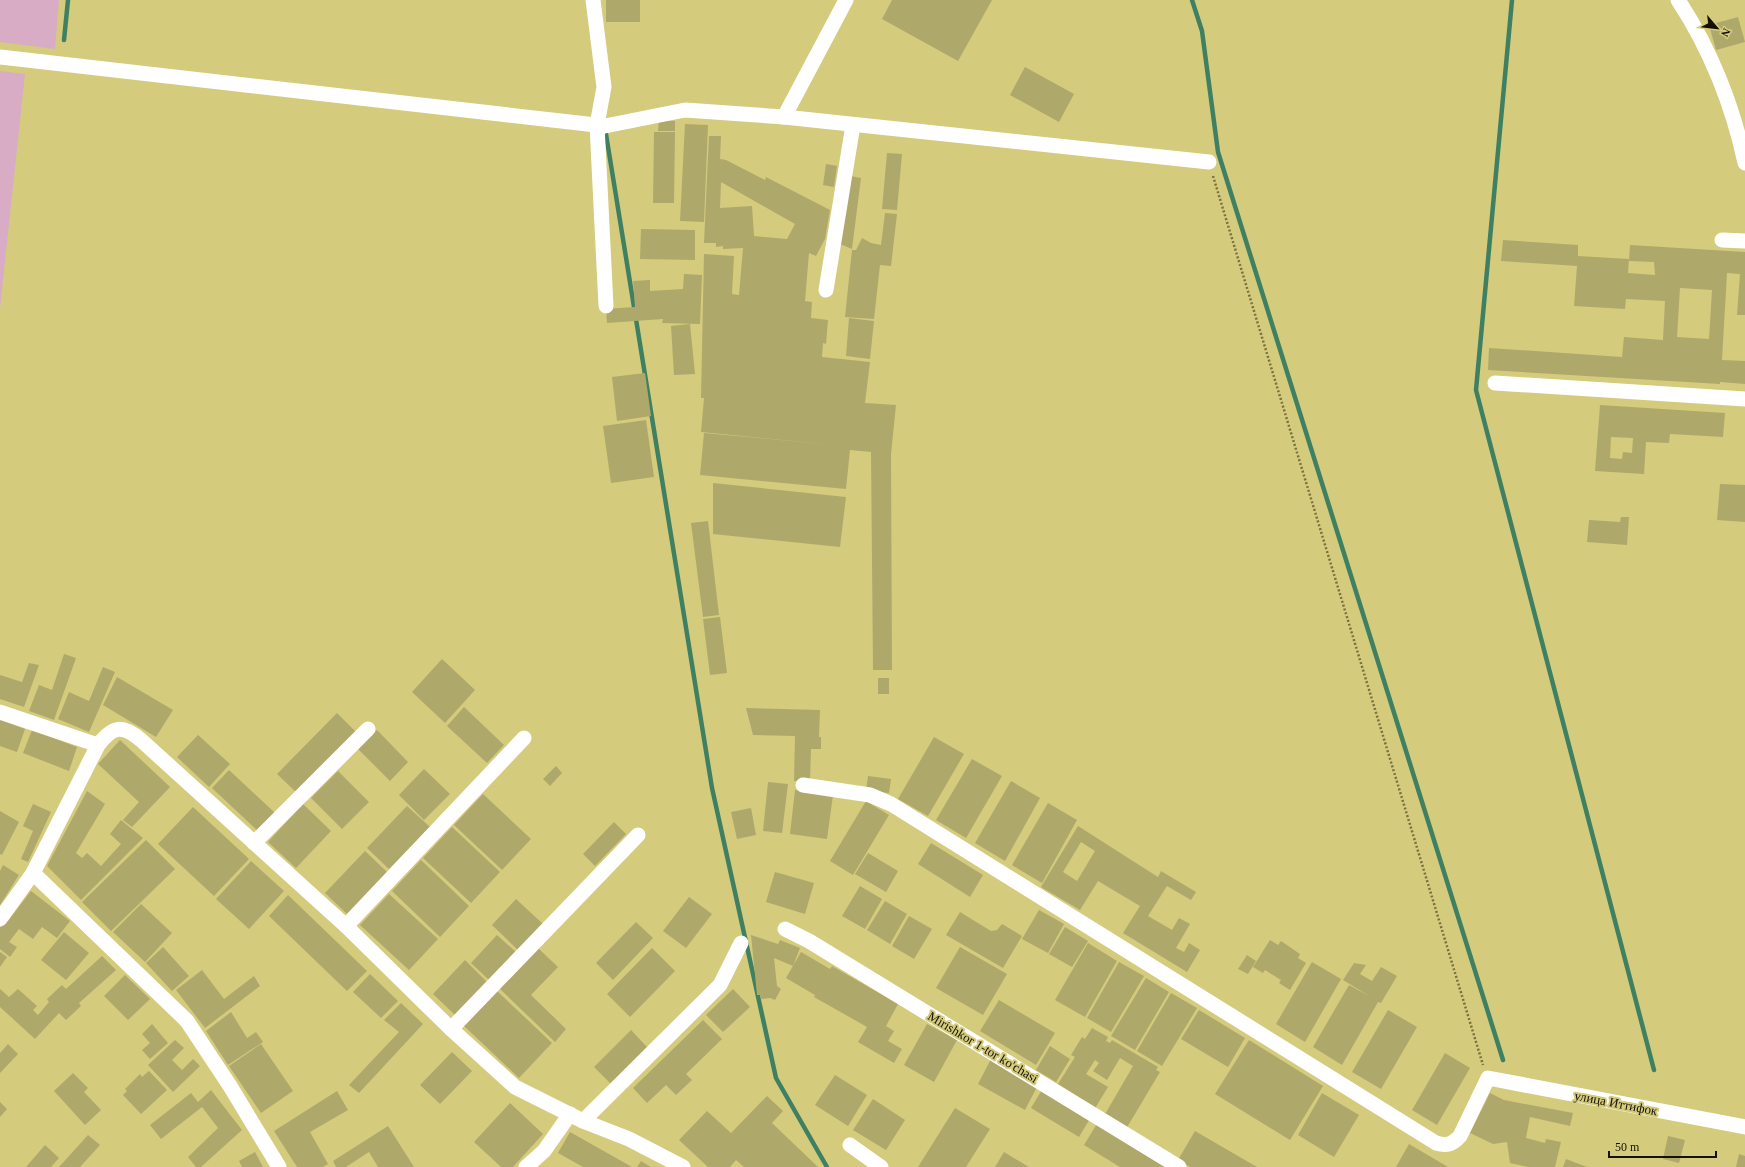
<svg xmlns="http://www.w3.org/2000/svg" width="1745" height="1167" font-family="'Times New Roman',serif">
  <style>
    .green { fill: #d9acc6 }
    .lines { fill: none; stroke-linecap: round; stroke-linejoin: round }
    .stream { stroke: #3f8062; stroke-width: 4.5 }
    .building { fill: #afa86b; fill-rule: evenodd }
    .path { stroke: #787241; stroke-width: 2.5; stroke-dasharray: 2 2; stroke-linecap: butt }
    .minor { stroke: #fff; stroke-width: 15 }
    .labels { text-anchor: middle; dominant-baseline: central; stroke-width: 4; stroke-linejoin: round; paint-order: stroke }
    .street-label { font-size: 13px; fill: #141100; stroke: #d4cb7d }
  </style>
  <rect width="100%" height="100%" fill="#d4cb7d"/>
  <!-- green -->
  <g class="green">
    <path d="M0 0H59L55 49 0 42Z"/>
    <path d="M0 71 25 74 0 308Z"/>
  </g>
  <g class="lines">
    <!-- stream -->
    <g class="stream">
      <path d="M1192 0 1202 31 1218 152 1503 1060"/>
      <path d="M1512 0 1476 390 1654 1070"/>
      <path d="M64 40 68 0"/>
      <path d="M605 128 712 788 776 1078 827 1167"/>
    </g>
  </g>
  <!-- building -->
  <g class="building">
    <rect x="606" y="0" width="34" height="22"/>
    <path d="M892 0H992L958 61 882 19Z"/>
    <path d="M1738 17 1745 42 1716 50 1709 25Z"/>
    <path d="M1025 67 1074 94 1059 122 1010 95Z"/>
    <path d="M659 120 675 121V131H658Z"/>
    <path d="M685 124 708 125 704 222 680 221Z"/>
    <path d="M654 132H675L674 203H653Z"/>
    <path d="M709 136H721L720 159 726 160 765 180 766 177 830 210 825 239 816 256 809 253 805 301 812 302 811 318 828 320 826 344 823 343 822 357 870 362 865 403 896 405 891 454 892 670H873L871 452 850 450 846 489 700 475 704 433 845 446 701 432 704 398H701L704 254 734 256 732 294 739 295 743 248 723 249V246L716 247V243H704ZM721 182 795 224 787 239 754 236 752 206 720 208Z"/>
    <path d="M887 153 902 154 897 210 882 209Z"/>
    <path d="M826 164 837 166 834 187 823 185Z"/>
    <path d="M850 176 861 178 852 249 840 244Z"/>
    <path d="M885 213 897 214 891 266 880 265 874 319 845 317 852 250H856L862 238 871 243 881 245Z"/>
    <path d="M641 229 695 230V260L640 259Z"/>
    <path d="M1503 240 1578 245V256L1629 259 1628 273 1655 275 1654 262 1629 261 1630 245 1745 252V315H1737L1740 274 1727 273 1722 360 1745 361V384L1720 382V384L1488 370 1489 348 1622 357 1624 337 1663 340 1665 301 1626 299 1625 309 1574 306 1577 266 1501 261ZM1680 288 1712 290 1709 339 1677 337Z"/>
    <path d="M684 274 702 275 700 324 662 323 663 319 607 323 606 309 635 307 633 281 650 280V291L683 289Z"/>
    <path d="M849 318 874 321 870 359 846 356Z"/>
    <path d="M690 324 695 374 674 375 671 326Z"/>
    <path d="M645 373 651 416 617 421 612 377Z"/>
    <path d="M1600 405 1725 413 1723 437 1670 434 1669 443 1646 442 1644 474 1595 471ZM1611 437 1633 438 1632 453 1623 452 1622 459 1610 458Z"/>
    <path d="M646 420 654 477 611 483 603 426Z"/>
    <path d="M713 483 846 497 840 547 713 534Z"/>
    <path d="M1720 484 1745 485V522L1717 520Z"/>
    <path d="M1621 517H1629L1627 545 1587 542 1589 520 1620 522Z"/>
    <path d="M708 521 719 615 703 617 691 523Z"/>
    <path d="M720 617 727 673 710 675 703 619Z"/>
    <path d="M64 654 76 658 54 720 29 711 39 685 52 690Z"/>
    <path d="M442 659 475 690 445 723 412 692Z"/>
    <path d="M29 663 39 665 24 707 0 699V675L22 682Z"/>
    <path d="M103 667 115 672 89 732 58 719 69 692 89 701Z"/>
    <path d="M117 677 173 710 156 737 103 705Z"/>
    <rect x="878" y="678" width="11" height="16"/>
    <path d="M464 707 504 745 487 763 447 726Z"/>
    <path d="M746 708 820 710 819 737H821V749H811L810 781H794L795 736 753 735Z"/>
    <path d="M337 713 356 732 297 793 277 774Z"/>
    <path d="M0 719 25 729 17 752 0 746Z"/>
    <path d="M32 730 77 747 69 771 23 753Z"/>
    <path d="M377 730 408 762 390 781 358 749Z"/>
    <path d="M198 735 230 764 209 787 177 757Z"/>
    <path d="M934 737 964 754 928 816 898 799Z"/>
    <path d="M120 740 170 787 132 827 123 820 139 802 98 764Z"/>
    <path d="M972 759 1002 776 966 838 936 820Z"/>
    <path d="M556 766 562 773 550 786 543 779Z"/>
    <path d="M424 769 450 794 424 820 399 795Z"/>
    <path d="M229 770 275 813 258 831 212 788Z"/>
    <path d="M338 771 369 802 342 829 311 798Z"/>
    <path d="M868 776 891 779 889 793 866 791Z"/>
    <path d="M1011 781 1040 798 1005 861 975 843Z"/>
    <path d="M768 782 788 784 782 833 763 831Z"/>
    <path d="M795 790 833 795 827 839 790 834Z"/>
    <path d="M87 791 105 804 76 853 82 858 87 853 101 866 121 844 110 834 121 820 143 838 81 900 47 866Z"/>
    <path d="M483 794 531 839 502 870 454 825Z"/>
    <path d="M866 801 889 815 853 875 830 861Z"/>
    <path d="M1048 803 1077 820 1042 883 1012 865Z"/>
    <path d="M33 804 51 812 28 862 21 859 33 831 23 826Z"/>
    <path d="M303 804 331 831 296 868 268 842Z"/>
    <path d="M407 806 430 827 389 869 367 848Z"/>
    <path d="M193 807 249 859 214 896 158 844Z"/>
    <path d="M751 808 756 835 737 839 731 812Z"/>
    <path d="M0 811 19 822 2 855 0 854Z"/>
    <path d="M614 822 626 834 595 866 583 854Z"/>
    <path d="M1078 826 1158 877 1161 871 1196 892 1191 900 1167 886 1148 916 1172 930 1179 918 1190 924 1176 948 1184 952 1189 943 1200 950 1187 972 1123 933 1140 906 1098 881 1080 910 1041 887ZM1081 842 1095 851 1077 881 1063 872Z"/>
    <path d="M452 827 500 872 471 903 423 858Z"/>
    <path d="M146 840 175 869 111 931 82 902Z"/>
    <path d="M931 843 983 875 970 897 918 864Z"/>
    <path d="M365 851 387 872 347 914 325 893Z"/>
    <path d="M868 853 898 871 886 892 855 874Z"/>
    <path d="M421 860 469 906 440 937 392 891Z"/>
    <path d="M251 861 284 891 249 929 216 899Z"/>
    <path d="M3 865 19 875 0 905V871Z"/>
    <path d="M775 872 814 883 805 914 766 902Z"/>
    <path d="M860 886 882 899 865 929 842 916Z"/>
    <path d="M31 891 70 921 57 938 42 927 33 939 19 929 9 942 17 947 10 957 0 949V927L6 919 8 921Z"/>
    <path d="M389 894 438 939 409 970 360 925Z"/>
    <path d="M288 895 367 971 347 991 269 916Z"/>
    <path d="M689 897 712 914 686 948 663 931Z"/>
    <path d="M516 899 543 924 518 950 492 925Z"/>
    <path d="M885 901 907 914 890 944 867 930Z"/>
    <path d="M141 904 172 933 145 962 113 932Z"/>
    <path d="M1039 910 1064 924 1048 953 1022 939Z"/>
    <path d="M960 912 991 931 997 930 1002 924 1022 936 1003 968 946 935Z"/>
    <path d="M909 916 932 929 914 959 892 946Z"/>
    <path d="M636 922 653 938 613 980 596 963Z"/>
    <path d="M1065 927 1088 941 1072 967 1049 954Z"/>
    <path d="M64 932 89 953 66 980 41 960Z"/>
    <path d="M497 935 516 952 490 981 471 963Z"/>
    <path d="M751 935 778 944 780 940 800 948 793 966 774 958 777 986 781 989 775 1000 770 998 761 999 760 995H757Z"/>
    <path d="M1270 940 1278 945 1281 941 1300 954 1298 958 1306 963 1290 990 1279 983 1281 980 1265 970 1263 973 1253 967Z"/>
    <path d="M1088 943 1117 961 1085 1017 1055 1000Z"/>
    <path d="M163 947 189 976 172 991 146 963Z"/>
    <path d="M960 947 1007 974 983 1015 936 988Z"/>
    <path d="M538 948 558 967 531 995 566 1029 555 1042 499 988Z"/>
    <path d="M652 948 675 971 630 1017 607 994Z"/>
    <path d="M0 952 7 957 0 967Z"/>
    <path d="M801 952 830 969 832 966 898 1004 886 1026 894 1031 888 1041 902 1049 894 1063 858 1042 867 1027 814 997 815 995 786 978Z"/>
    <path d="M1247 955 1256 961 1248 974 1238 969Z"/>
    <path d="M102 956 116 970 79 1003 81 1006 66 1020 59 1013 35 1039 0 1007V989L9 997 18 989 37 1006 33 1010 38 1015 49 1002 47 999 62 985 66 989Z"/>
    <path d="M465 960 487 982 455 1015 433 994Z"/>
    <path d="M1119 962 1144 976 1111 1032 1087 1018Z"/>
    <path d="M1312 962 1341 979 1305 1042 1276 1024Z"/>
    <path d="M1354 963 1366 965 1360 974 1372 981 1381 967 1397 976 1381 1003 1378 1002 1342 1065 1313 1047 1349 985 1371 997 1343 980Z"/>
    <path d="M202 970 224 999 254 976 260 986 205 1028 176 990Z"/>
    <path d="M370 974 398 1001 381 1018 353 992Z"/>
    <path d="M125 975 150 999 128 1020 104 996Z"/>
    <path d="M1146 978 1169 992 1135 1050 1111 1036Z"/>
    <path d="M733 989 750 1007 723 1032 706 1015Z"/>
    <path d="M497 991 552 1043 519 1078 464 1026Z"/>
    <path d="M1171 993 1197 1008 1162 1066 1137 1051Z"/>
    <path d="M999 1000 1055 1033 1036 1065 980 1031Z"/>
    <path d="M401 1003 423 1024 359 1093 349 1085 399 1032 384 1020Z"/>
    <path d="M1199 1010 1245 1038 1228 1067 1181 1039Z"/>
    <path d="M1388 1010 1417 1027 1381 1089 1352 1072Z"/>
    <path d="M231 1012 247 1038 256 1032 263 1042 228 1065 206 1031Z"/>
    <path d="M703 1020 722 1039 686 1074 692 1080 676 1095 666 1085 647 1103 633 1088Z"/>
    <path d="M152 1024 168 1043 150 1059 142 1050 150 1043 142 1034Z"/>
    <path d="M927 1024 957 1040 934 1082 904 1065Z"/>
    <path d="M1092 1028 1108 1037 1106 1041 1110 1043 1112 1040 1158 1067 1156 1070 1160 1072 1126 1129 1104 1116 1133 1066 1120 1058 1107 1080 1093 1071 1099 1063 1095 1060 1086 1074 1108 1087 1094 1110 1073 1097 1074 1094 1058 1084 1075 1057 1071 1055 1082 1037 1085 1039Z"/>
    <path d="M631 1030 647 1047 611 1084 594 1067Z"/>
    <path d="M175 1040 184 1048 172 1060 182 1070 193 1059 200 1066 173 1092 148 1065Z"/>
    <path d="M1249 1040 1323 1086 1290 1140 1215 1094Z"/>
    <path d="M8 1044 18 1054 0 1073V1053Z"/>
    <path d="M261 1044 293 1091 261 1113 229 1066Z"/>
    <path d="M1050 1046 1070 1059 1056 1082 1036 1070Z"/>
    <path d="M452 1052 472 1071 440 1104 420 1085Z"/>
    <path d="M1445 1053 1470 1068 1437 1125 1412 1110Z"/>
    <path d="M992 1057 1039 1083 1025 1110 978 1084Z"/>
    <path d="M149 1071 167 1090 141 1114 123 1095 127 1091 125 1089 140 1074 142 1077Z"/>
    <path d="M73 1073 88 1088 84 1092 101 1110 85 1125 54 1091Z"/>
    <path d="M835 1075 867 1095 848 1126 815 1105Z"/>
    <path d="M1043 1088 1091 1117 1079 1137 1031 1108Z"/>
    <path d="M211 1090 242 1130 201 1167H196L188 1157 218 1128 202 1107 161 1139 150 1125 191 1093 198 1102Z"/>
    <path d="M337 1091 348 1110 310 1132 328 1164 323 1167H297L274 1131Z"/>
    <path d="M1322 1093 1359 1115 1334 1157 1298 1135Z"/>
    <path d="M1490 1093 1504 1100 1573 1113 1570 1126 1530 1117 1526 1138 1545 1143 1546 1139 1561 1142 1555 1167H1528L1510 1163 1507 1142 1493 1144 1470 1133Z"/>
    <path d="M767 1096 783 1111 772 1123 818 1167H744L736 1160 730 1167H708L679 1140 707 1111 731 1133Z"/>
    <path d="M873 1099 905 1120 886 1150 853 1130Z"/>
    <path d="M0 1102 7 1109 0 1117Z"/>
    <path d="M510 1103 543 1134 513 1167H501L474 1142Z"/>
    <path d="M955 1108 990 1129 966 1167H918Z"/>
    <path d="M1098 1122 1171 1167H1120L1084 1145Z"/>
    <path d="M388 1126 414 1167H378L369 1152 346 1167H336L333 1161Z"/>
    <path d="M1195 1131 1257 1167H1190L1178 1160Z"/>
    <path d="M570 1132 632 1167H583L558 1153Z"/>
    <path d="M88 1135 100 1145 80 1167H59Z"/>
    <path d="M1668 1136 1685 1140 1679 1163 1663 1159Z"/>
    <path d="M1409 1144 1448 1167H1396Z"/>
    <path d="M45 1145 59 1158 51 1167H26Z"/>
    <path d="M255 1152 263 1167H242L239 1161Z"/>
    <path d="M1004 1152 1029 1167H995Z"/>
    <path d="M1739 1154 1745 1156V1167H1736Z"/>
    <path d="M1566 1159 1587 1167H1563Z"/>
    <path d="M641 1161 651 1167H637Z"/>
  </g>
  <g class="lines">
    <!-- path -->
    <path class="path" d="M1213 176 1483 1065"/>
    <!-- minor -->
    <g class="minor">
      <path d="M593 0 604 87 597 125 606 306"/>
      <path d="M1678 0C1710 48 1733 106 1745 163"/>
      <path d="M0 57 605 126 685 110 784 117 1209 162"/>
      <path d="M784 117 846 0"/>
      <path d="M1722 240 1745 241"/>
      <path d="M826 290 853 125"/>
      <path d="M1495 383 1745 399"/>
      <path d="M0 712 98 745"/>
      <path d="M803 785 870 795 891 804 1436 1143C1446 1146 1452 1145 1460 1136L1488 1078 1745 1127"/>
      <path d="M254 843 368 729"/>
      <path d="M33 873 187 1021 230 1086 279 1167"/>
      <path d="M0 919 33 873 98 745C113 726 122 724 141 740L346 926 451 1029 515 1087 583 1121 629 1139 683 1167"/>
      <path d="M346 926 524 738"/>
      <path d="M785 929 809 941 1179 1167"/>
      <path d="M451 1029 638 835"/>
      <path d="M583 1121 720 985 741 943"/>
      <path d="M850 1145 881 1167"/>
      <path d="M526 1167 544 1151 570 1114"/>
    </g>
  </g>
  <g class="labels">
    <!-- street labels -->
    <g class="street-label">
      <text transform="translate(983 1047) rotate(31)">Mirishkor 1-tor ko'chasi</text>
      <text transform="translate(1616 1103) rotate(11)">улица Иттифок</text>
    </g>
  </g>
  <!-- north arrow -->
  <g transform="translate(1717 28) rotate(118)" stroke="#d4cb7d" stroke-width="3" paint-order="stroke">
  <path d="M0-3L7 15L0 10L-7 15Z" fill="#141100"/>
  <text y="-6" font-size="11" font-weight="bold" text-anchor="middle" fill="#141100">N</text>
  </g>
  <!-- scale -->
  <path d="M1609 1151v6h107v-6" fill="none" stroke="#141100" stroke-width="2"/>
  <text x="1615" y="1151" font-size="12" fill="#141100" stroke="#d4cb7d" stroke-width="3" paint-order="stroke">50 m</text>
</svg>
